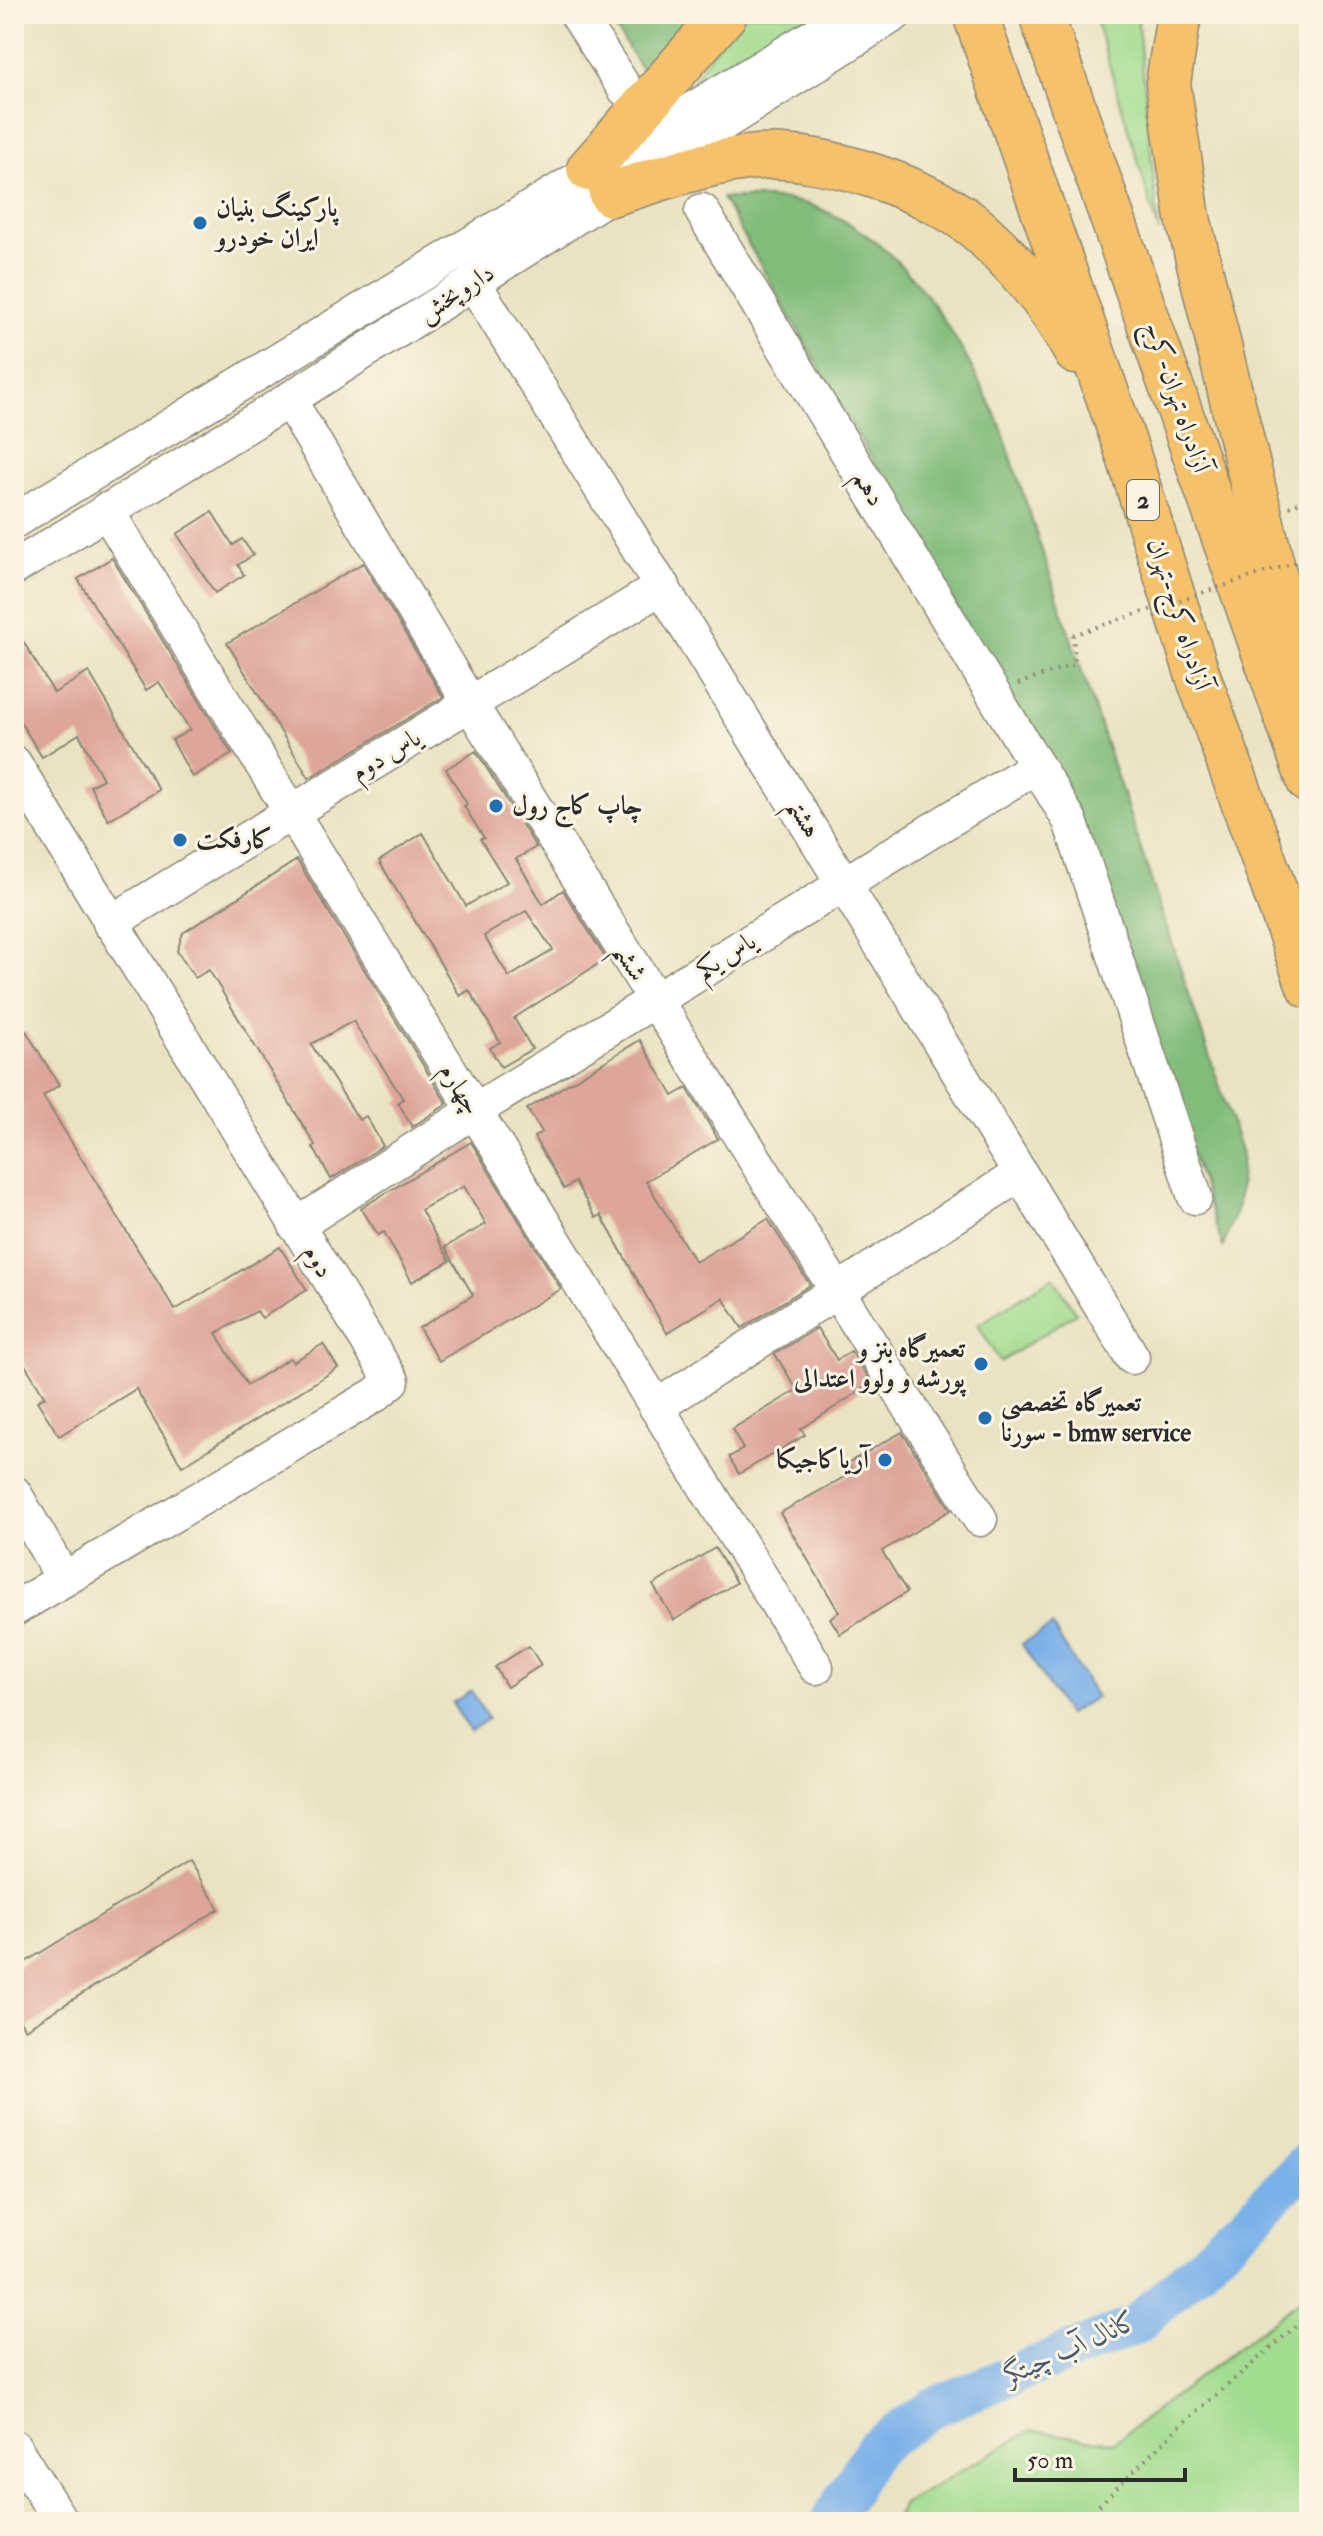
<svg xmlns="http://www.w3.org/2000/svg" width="1323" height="2536" font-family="'IM FELL Double Pica',Amiri,serif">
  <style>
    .green { fill: #a2dc8f; stroke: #66845d; stroke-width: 2 }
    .forest { fill: #81bc7a; stroke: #567452; stroke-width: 2 }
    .water { fill: #7ab1e9; stroke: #526e8a; stroke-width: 2 }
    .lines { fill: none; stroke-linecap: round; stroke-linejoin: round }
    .river { stroke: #7ab1e9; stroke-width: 40 }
    .building { fill: #dea59a; fill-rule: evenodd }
    .minor-casing { stroke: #8a8776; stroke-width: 37 }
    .highway-casing { stroke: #8a8776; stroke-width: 47 }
    .path { stroke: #8a8776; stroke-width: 4; stroke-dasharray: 2 6; stroke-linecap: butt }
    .minor { stroke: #fff; stroke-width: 34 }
    .highway { stroke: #f5c16b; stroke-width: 44 }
    .path-bridge { stroke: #8a8776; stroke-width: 4; stroke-dasharray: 2 6; stroke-linecap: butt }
    .poi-dot { fill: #1f6fb2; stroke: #fcf5e5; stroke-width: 3 }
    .labels { text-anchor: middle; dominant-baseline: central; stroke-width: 6; stroke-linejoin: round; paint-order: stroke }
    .shield { fill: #fcf5e5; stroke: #6a6863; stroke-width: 2 }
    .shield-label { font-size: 24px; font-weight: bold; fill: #2b2b2b }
    .poi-label { font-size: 26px; font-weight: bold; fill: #2b2b2b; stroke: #fcf5e5; text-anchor: start }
    .street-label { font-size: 26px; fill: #2b2b2b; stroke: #fcf5e5 }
    .water-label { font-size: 28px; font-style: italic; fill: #475a6e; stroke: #fcf5e5 }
  </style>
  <rect width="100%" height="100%" fill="#fcf5e5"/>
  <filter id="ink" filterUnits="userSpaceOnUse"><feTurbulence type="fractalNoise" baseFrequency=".0125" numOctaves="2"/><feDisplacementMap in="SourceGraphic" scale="16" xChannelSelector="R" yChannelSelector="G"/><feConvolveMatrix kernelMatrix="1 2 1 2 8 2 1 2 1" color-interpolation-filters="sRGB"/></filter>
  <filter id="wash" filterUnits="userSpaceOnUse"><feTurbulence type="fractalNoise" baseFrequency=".006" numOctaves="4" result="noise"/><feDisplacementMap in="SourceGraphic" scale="32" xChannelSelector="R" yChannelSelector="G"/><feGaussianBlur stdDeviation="1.8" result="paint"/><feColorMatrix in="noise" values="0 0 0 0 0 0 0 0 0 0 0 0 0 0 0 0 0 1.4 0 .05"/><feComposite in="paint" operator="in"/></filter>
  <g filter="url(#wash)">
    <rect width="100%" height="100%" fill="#eae3c2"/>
    <!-- green -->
    <g class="green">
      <path d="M739 14H825L685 92Z"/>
      <path d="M1094 14H1140L1138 25 1159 232Z"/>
      <path d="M1053 1277 1076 1313 1000 1362 978 1325Z"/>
      <path d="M1309 2293V2522H894L903 2504 1032 2430 1113 2443Z"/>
    </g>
    <!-- forest -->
    <g class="forest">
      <path d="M607 14H693L645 75Z"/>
      <path d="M722 198C752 198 785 196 813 206 910 243 958 337 1000 424L1242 1154 1238 1205 1223 1247 1157 1050 1046 763Z"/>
    </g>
    <!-- water -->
    <g class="water">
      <path d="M1052 1626 1096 1697 1067 1715 1022 1644Z"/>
      <path d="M471 1691 488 1719 470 1731 452 1703Z"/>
    </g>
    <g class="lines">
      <!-- river -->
      <path class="river" d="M830 2522 875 2448 934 2407 1136 2325 1251 2219 1309 2160"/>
    </g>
    <g id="blocks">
      <!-- building -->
      <g class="building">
        <path d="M212 512 233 545 242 539 253 555 238 565 244 575 215 593 177 534Z"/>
        <path d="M112 558 232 754 192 777 172 740 190 730 159 682 146 690 78 579Z"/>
        <path d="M363 563 443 697 309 778 227 643Z"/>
        <path d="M14 626 54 693 89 672 159 790 108 820 90 786 103 779 79 734 42 757 14 712Z"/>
        <path d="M476 751 536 847 516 859 543 904 563 890 606 959 514 1018 532 1049 501 1067 490 1048 500 1042 469 990 460 996 379 861 423 833 466 906 507 882 480 839 484 838 464 806 467 804 446 769ZM526 911 553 950 509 977 484 936Z"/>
        <path d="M297 860 447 1104 412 1127 398 1102 403 1099 353 1021 311 1044 359 1120 366 1116 383 1146 331 1179 313 1147 315 1145 209 970 195 978 177 951 183 933Z"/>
        <path d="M26 1031 59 1085 43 1096 175 1310 280 1247 307 1290 262 1318 257 1311 216 1333 247 1385 290 1358 293 1362 323 1344 338 1368 182 1466 136 1389 59 1436 37 1401 45 1397 14 1347V1039Z"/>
        <path d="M640 1040 673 1096 687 1088 718 1139 646 1181 695 1262 768 1219 810 1285 742 1328 723 1298 667 1333 601 1215 596 1218 575 1182 564 1189 534 1137 542 1132 527 1109Z"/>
        <path d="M471 1142 561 1289 439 1361 419 1328 473 1295 445 1247 486 1224 464 1186 421 1210 450 1261 412 1282 384 1232 378 1235 361 1208Z"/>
        <path d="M817 1328 837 1360 851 1351 872 1383 801 1429 805 1435 739 1474 729 1457 743 1449 732 1429 797 1390 775 1354Z"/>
        <path d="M902 1432 951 1510 882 1551 907 1592 840 1634 830 1618 839 1612 780 1513 853 1472 848 1463Z"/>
        <path d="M715 1548 736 1583 674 1620 653 1585Z"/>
        <path d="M529 1646 541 1665 507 1687 495 1667Z"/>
        <path d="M189 1861 219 1909 25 2029 14 2011V1969Z"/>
      </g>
    </g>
  </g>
  <g filter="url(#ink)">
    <use href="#blocks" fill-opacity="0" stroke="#8a8776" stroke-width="2"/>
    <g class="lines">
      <defs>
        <g id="minor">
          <path d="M577 14 625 89"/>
          <path d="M702 211 1070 821 1195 1197"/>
          <path d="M473 282C696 639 913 998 1132 1357"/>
          <path d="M289 400 470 704 980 1519"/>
          <path d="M106 510 816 1667"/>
          <path d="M14 521 850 14"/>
          <path d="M14 568 271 411 895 14"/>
          <path d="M14 763 392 1381 375 1395 14 1609"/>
          <path d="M110 923 663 586"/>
          <path d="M296 1226 474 1111 1037 766"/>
          <path d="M656 1407 1020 1174"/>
          <path d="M14 1493 63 1578"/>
          <path d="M14 2447 61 2522"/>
        </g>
        <g id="highway">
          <path d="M975 14 1128 454 1196 670 1309 986"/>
          <path d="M1041 14 1309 781"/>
          <path d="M1179 14 1168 83 1188 218 1299 676"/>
          <path d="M589 169 725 14"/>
          <path d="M611 194C658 180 709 160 759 157 822 152 935 190 982 233 1018 266 1053 308 1076 352"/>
        </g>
      </defs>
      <!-- minor casing -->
      <use href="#minor" class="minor-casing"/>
      <!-- highway casing -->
      <use href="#highway" class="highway-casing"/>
      <!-- path -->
      <g class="path">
        <path d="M1289 507 1309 498"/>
        <path d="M1018 684 1075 664 1073 635"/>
        <path d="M1082 2522 1180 2426 1309 2315"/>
      </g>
      <!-- minor -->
      <use href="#minor" class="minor"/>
      <!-- highway -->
      <use href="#highway" class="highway"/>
      <!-- path-bridge -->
      <path class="path-bridge" d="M1073 635 1309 558"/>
    </g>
  </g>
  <!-- markers -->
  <g class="poi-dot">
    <circle cx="200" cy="223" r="8"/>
    <circle cx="496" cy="806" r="8"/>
    <circle cx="180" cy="840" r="8"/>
    <circle cx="981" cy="1364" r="8"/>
    <circle cx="985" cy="1418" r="8"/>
    <circle cx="885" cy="1460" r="8"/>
  </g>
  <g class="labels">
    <!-- shield labels -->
    <rect class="shield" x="1127" y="480" width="32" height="40" rx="6"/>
    <g class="shield-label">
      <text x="1143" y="500">2</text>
    </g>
    <!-- poi labels -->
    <g class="poi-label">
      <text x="216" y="208">پارکینگ بنیان<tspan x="216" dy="30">ایران خودرو</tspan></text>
      <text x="512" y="806">چاپ کاج رول</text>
      <text x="196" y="840">کارفکت</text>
      <text x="965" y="1349" text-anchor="end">تعمیرگاه بنز و<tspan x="965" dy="30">پورشه و ولوو اعتدالی</tspan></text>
      <text x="1001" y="1403">تعمیرگاه تخصصی<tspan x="1001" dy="30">سورنا - bmw service</tspan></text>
      <text x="869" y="1460" text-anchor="end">آریاکاجیکا</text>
    </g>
    <!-- street labels -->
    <g class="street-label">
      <text transform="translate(456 293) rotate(-33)">داروپخش</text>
      <text transform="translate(1177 397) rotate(71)">آزادراه تهران-کرج</text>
      <text transform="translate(869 488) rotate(59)">دهم</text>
      <text transform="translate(1179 614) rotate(72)">آزادراه کرج-تهران</text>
      <text transform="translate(386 755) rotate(-31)">یاس دوم</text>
      <text transform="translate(804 818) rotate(60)">هشتم</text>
      <text transform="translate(726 956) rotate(-32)">یاس یکم</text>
      <text transform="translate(630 962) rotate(58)">ششم</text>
      <text transform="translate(460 1089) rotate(58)">چهارم</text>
      <text transform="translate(318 1261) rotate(58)">دوم</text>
    </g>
    <!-- water labels -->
    <g class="water-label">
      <text transform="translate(1071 2348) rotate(-24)">کانال آب چیتگر</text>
    </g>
  </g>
  <!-- margin -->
  <rect width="1323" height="2536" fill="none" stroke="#fcf5e5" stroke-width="48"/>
  <!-- scale -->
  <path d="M1015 2468v12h170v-12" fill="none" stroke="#2b2b2b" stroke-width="4"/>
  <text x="1027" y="2468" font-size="24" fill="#2b2b2b" stroke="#fcf5e5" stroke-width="6" paint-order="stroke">50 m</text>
</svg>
